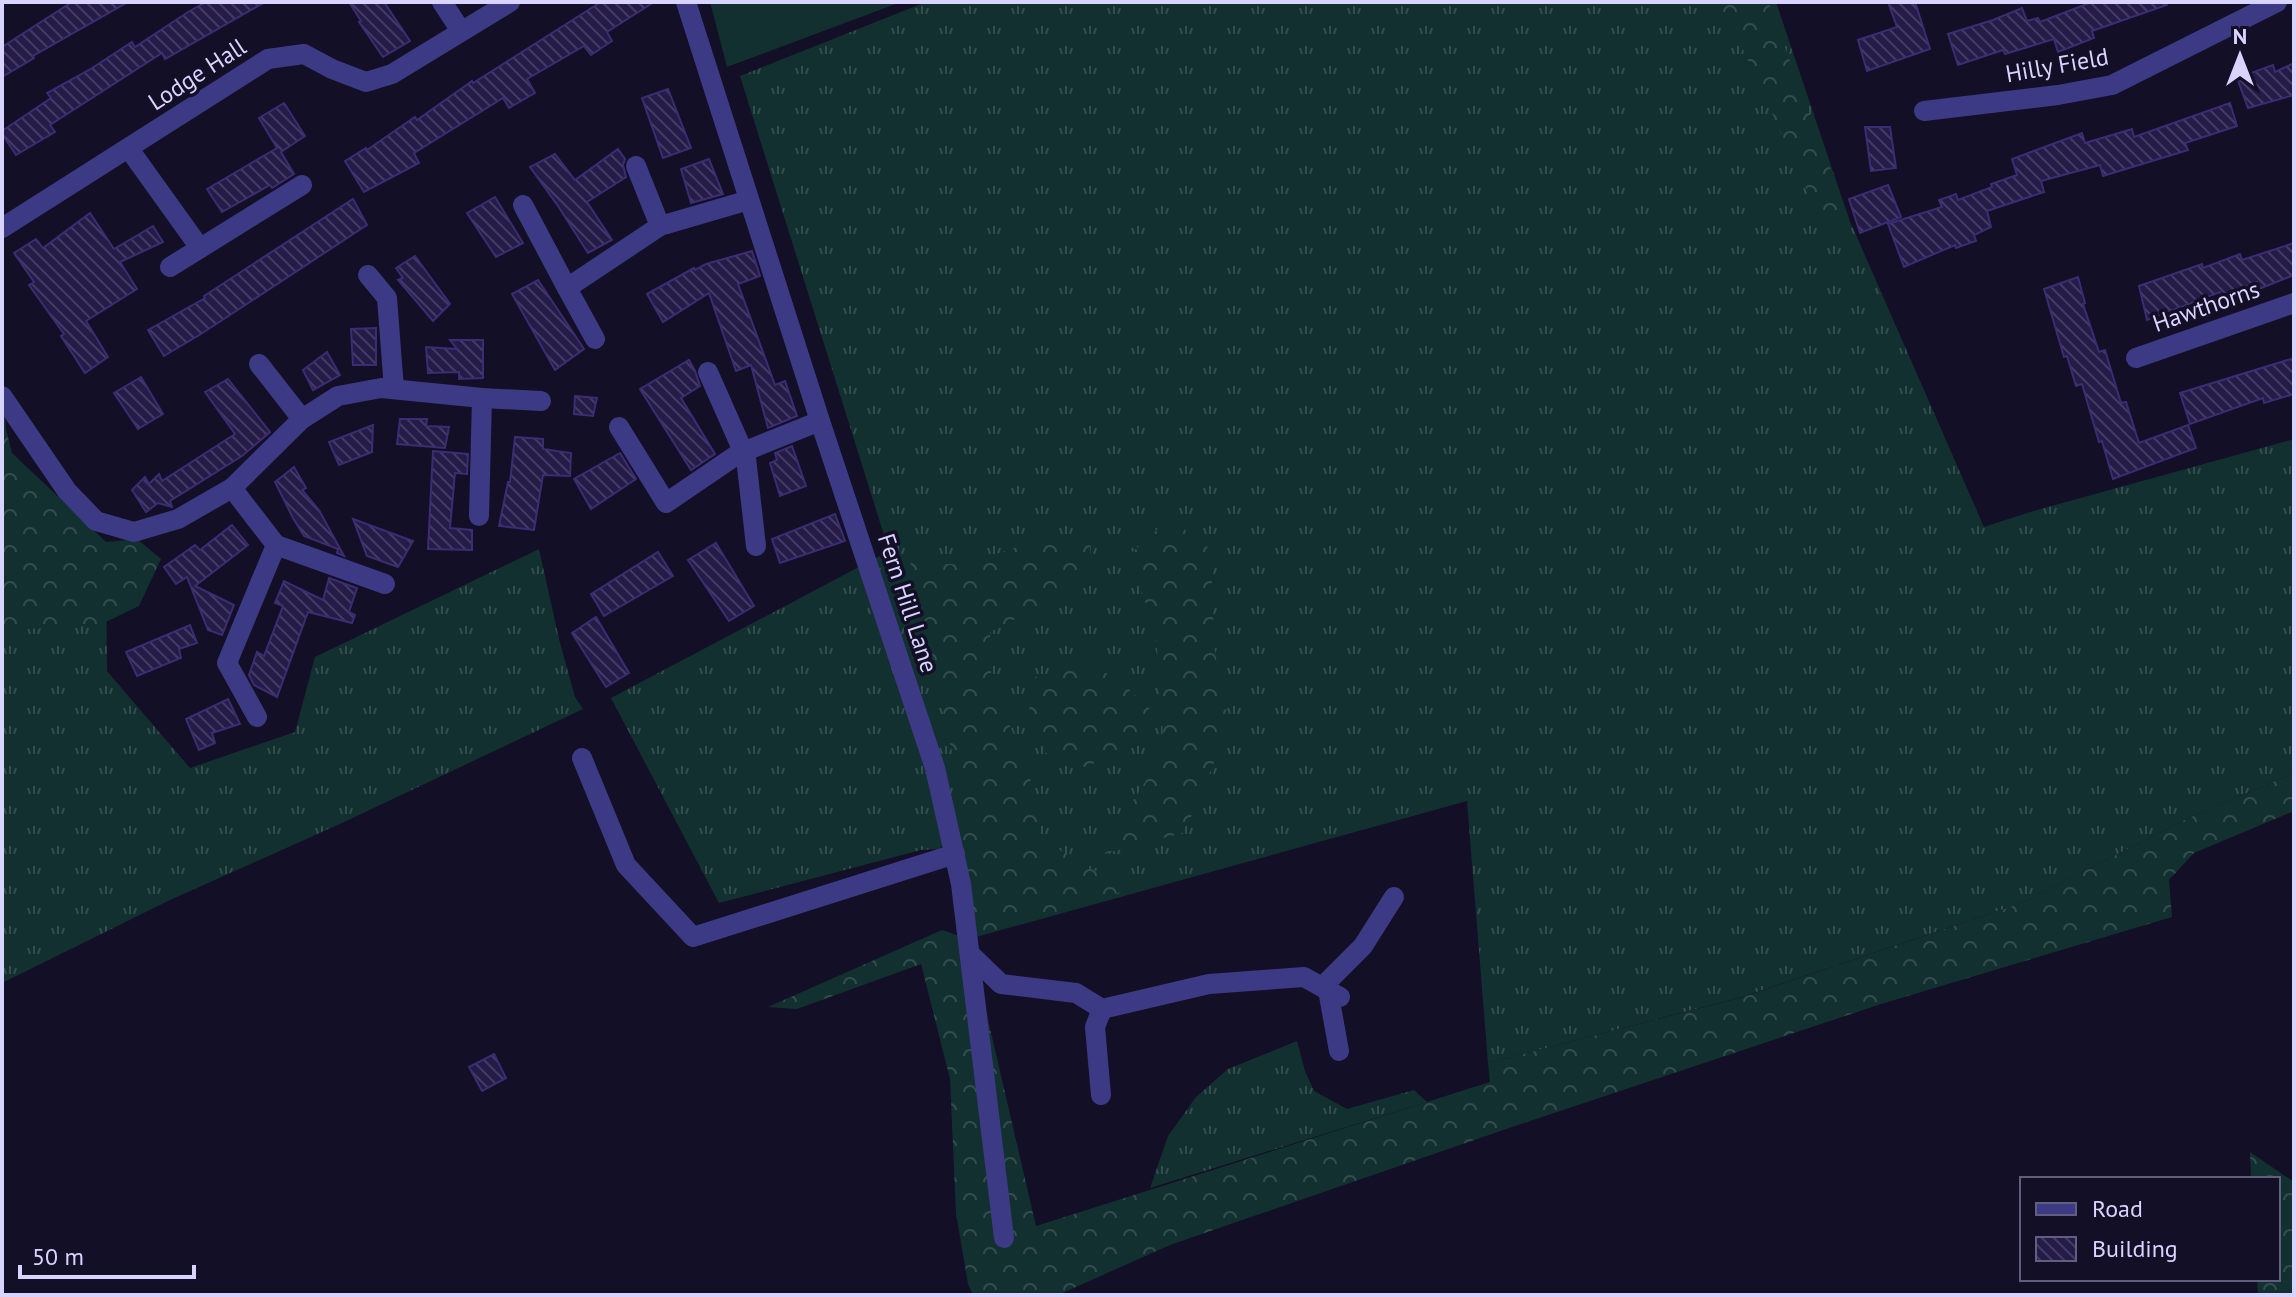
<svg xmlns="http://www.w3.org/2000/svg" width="2296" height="1297" font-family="'PT Sans',sans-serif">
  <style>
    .grass { fill: url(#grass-tufts) }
    .forest { fill: url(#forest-crowns) }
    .garden { fill: #12302f }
    .building { fill: url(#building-back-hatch); stroke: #3b2d73; stroke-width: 2 }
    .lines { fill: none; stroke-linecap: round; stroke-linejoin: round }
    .minor { stroke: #3d3a85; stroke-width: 20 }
    .labels { text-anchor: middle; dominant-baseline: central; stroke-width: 7; stroke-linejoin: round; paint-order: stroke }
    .street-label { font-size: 24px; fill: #d9d4ff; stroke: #130f26 }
  </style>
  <defs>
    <pattern id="grass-tufts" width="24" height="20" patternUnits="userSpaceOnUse" patternTransform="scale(2)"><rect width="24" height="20" fill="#12302f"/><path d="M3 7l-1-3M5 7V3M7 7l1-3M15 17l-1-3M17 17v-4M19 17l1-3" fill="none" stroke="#344d4e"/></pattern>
    <pattern id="forest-crowns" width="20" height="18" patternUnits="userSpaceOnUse" patternTransform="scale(2)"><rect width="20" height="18" fill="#12302f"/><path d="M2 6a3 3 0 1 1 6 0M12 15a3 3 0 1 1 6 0" fill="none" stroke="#344d4e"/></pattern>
    <pattern id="building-back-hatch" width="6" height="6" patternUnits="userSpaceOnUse" patternTransform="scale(2)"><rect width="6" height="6" fill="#241b47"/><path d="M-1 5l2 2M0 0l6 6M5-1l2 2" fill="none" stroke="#433b63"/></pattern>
  </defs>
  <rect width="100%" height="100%" fill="#130f26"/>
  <!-- grass -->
  <g class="grass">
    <path d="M926 2H1776L1849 219 1984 527 2030 512 2294 439V773L2193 816 2019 904 1742 997 1488 1063 1467 801 976 937 952 840 938 849 921 850 719 903 611 698 889 551 740 76Z"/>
    <path d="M2 460 106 543 107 671 190 768 295 732 315 657 539 549 559 639 575 697 583 709 342 823 170 900 2 983Z"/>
    <path d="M1297 1041 1305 1071 1314 1091 1347 1109 1414 1090 1427 1102 1150 1188 1168 1136 1196 1097 1228 1069Z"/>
  </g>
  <!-- forest -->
  <g class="forest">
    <path d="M1705 2H1768L1849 219 1818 214 1729 19Z"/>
    <path d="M2 404 5 409 6 429 12 453 106 542 137 539 161 559 139 606 110 620 91 626 2 630Z"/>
    <path d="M1170 518 1211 550 1214 647 1229 727 1193 813 1182 833 1097 856 1164 753 1156 633 1129 555Z"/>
    <path d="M1053 535H1089L1091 556 1063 594 990 632 991 687 1016 739 1036 796 1041 838 1088 868 1141 886 969 938 1036 1226 1490 1082 1488 1063 1743 997 2019 904 2193 816 2294 773V811L2194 853 2169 880 2172 917 1881 1004 1515 1126 1170 1245 1058 1295H973L968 1284 956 1213 950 1079 921 964 797 1009 768 1007 942 930 968 939 969 937 960 787 936 682 921 603 910 561 964 565Z"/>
    <path d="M1086 663 1118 679 1152 711 1140 745 1084 767 1046 753 1030 720 1028 679Z"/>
    <path d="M2250 1152 2294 1182V1295H2258L2257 1279H2278V1179H2251Z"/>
  </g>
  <!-- garden -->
  <path class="garden" d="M710 2H901L727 67Z"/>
  <!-- building -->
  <g class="building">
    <path d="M72 2H128L33 56 34 58 2 77V47Z"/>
    <path d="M206 2H265L165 59 162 53 50 125 55 132 16 155 2 134V131L51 98 47 93 89 70 132 42 135 47 188 12Z"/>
    <path d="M349 2H384L410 41 383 57 359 22 361 21Z"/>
    <path d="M601 2H654L607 32 612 41 591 55 584 46 527 79 535 93 509 108 503 98 414 153 419 163 364 192 345 161 366 148 367 150 415 117 417 120 472 81 473 83Z"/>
    <path d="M1888 2H1915L1930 49 1867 71 1858 40 1897 27Z"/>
    <path d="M2092 2H2166L2167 5 2092 31 2094 38 2058 52 2054 39 2005 54 2003 50 1958 65 1948 34 1993 20 2022 8 2027 21 2038 18 2040 22Z"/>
    <path d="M2294 63V95L2248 108 2237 78 2273 65 2275 72Z"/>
    <path d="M668 89 691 148 663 158 642 98Z"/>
    <path d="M284 103 305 136 281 152 294 174 272 188 270 185 222 212 207 189 277 148 259 118Z"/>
    <path d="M2230 103 2237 126 2185 143 2188 150 2103 176 2100 165 2041 181 2044 192 1987 211 1991 227 1974 235 1976 241 1956 248 1955 245 1904 267 1888 224 1942 207 1939 200 1956 194 1958 200 1992 187 1991 184 2017 175 2012 159 2082 133 2085 143 2132 129 2134 137Z"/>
    <path d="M1865 127H1890L1896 168 1871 171Z"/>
    <path d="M618 149 625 159 623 165 626 177 587 202 612 240 588 253 558 206 530 167 555 154 575 180Z"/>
    <path d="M709 159 723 194 691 203 681 169Z"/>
    <path d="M1888 185 1901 217 1860 233 1849 199Z"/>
    <path d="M495 197 523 243 496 257 467 213Z"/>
    <path d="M353 199 367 225 201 334 164 356 148 330 205 298 204 296Z"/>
    <path d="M90 213 114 249 153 226 163 242 120 262 137 289 86 321 108 357 85 373 61 336 64 334 29 285 34 282 14 253 36 239 43 248Z"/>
    <path d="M2294 243V275L2259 289 2257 282 2221 296 2220 292 2147 320 2139 286 2202 264 2203 268 2240 254 2242 260Z"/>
    <path d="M752 251 760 276 738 284 775 385 785 381 797 416 768 428 751 365 736 371 709 293 663 322 647 294 694 268 695 270 706 264Z"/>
    <path d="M415 256 450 304 433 321 398 280 403 278 396 268Z"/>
    <path d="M2078 277 2085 303 2083 304 2099 352 2105 350 2121 403 2126 402 2139 443 2188 425 2196 448 2113 479 2102 441 2099 442 2082 384 2076 386 2067 356 2064 357 2044 289Z"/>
    <path d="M538 280 584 349 555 370 512 294Z"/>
    <path d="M376 328V365H353L351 329Z"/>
    <path d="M450 340H483V378L459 379V372L428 373 426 347 457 349Z"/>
    <path d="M327 352 340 375 313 390 303 370Z"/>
    <path d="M2294 358V394L2264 403 2263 398 2190 424 2180 393Z"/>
    <path d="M689 360 695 371 700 386 681 398 715 454 691 470 640 389Z"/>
    <path d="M141 377 163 414 138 429 114 393Z"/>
    <path d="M228 379 270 432 242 456 170 501 172 507 158 503 146 512 132 490 145 477 149 484 159 474 162 481 235 434 205 392Z"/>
    <path d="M575 396 597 398 593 416 574 414Z"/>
    <path d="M400 419H427L426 426 449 427 445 448 397 444Z"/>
    <path d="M373 425 372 452 339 465 329 442Z"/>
    <path d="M515 437 543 439V449L571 453 570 476 543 475 534 530 499 526 508 482H510Z"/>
    <path d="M792 446 806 486 780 496 770 463 777 460 775 453Z"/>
    <path d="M433 451 468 454 467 474 455 473 450 528 472 530V550L428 549Z"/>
    <path d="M620 453 636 479 591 509 574 479Z"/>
    <path d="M294 467 306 488 302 490 319 510 344 556 337 553 338 549 304 536 293 518 275 482Z"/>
    <path d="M835 514 845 541 780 563 772 539Z"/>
    <path d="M353 519 413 541 398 567 367 556Z"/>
    <path d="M232 525 248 545 195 586 234 605 222 635 208 630 187 577 176 584 164 567 195 545 200 550Z"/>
    <path d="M716 543 754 606 729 621 688 560Z"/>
    <path d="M658 552 673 576 604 616 591 594Z"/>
    <path d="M329 578 357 588 349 612 355 615 352 623 308 612 277 697 254 685 249 675 257 652 264 656 283 606 275 603 284 581 323 600Z"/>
    <path d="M596 617 629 673 606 687 572 633Z"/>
    <path d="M190 625 197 643 179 649 181 658 137 676 126 652Z"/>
    <path d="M228 699 240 724 212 733 215 743 199 750 186 719Z"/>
    <path d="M494 1054 506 1078 482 1091 469 1067Z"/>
  </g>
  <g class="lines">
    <!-- minor -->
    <g class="minor">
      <path d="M442 2 461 31"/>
      <path d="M686 2 820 421 935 768 961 884 1004 1238"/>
      <path d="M1924 111 2058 95 2112 85 2277 2"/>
      <path d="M129 149 200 248"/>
      <path d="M636 166 660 226"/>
      <path d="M523 205 567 288"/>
      <path d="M2 228 268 59 304 54 332 69 366 82 392 74 510 2"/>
      <path d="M170 267 302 185"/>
      <path d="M368 275 387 298 394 389"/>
      <path d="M595 339 567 288 660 226 749 200"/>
      <path d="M2136 358 2294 303"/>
      <path d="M259 364 302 419"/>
      <path d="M708 372 746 458 756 546"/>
      <path d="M2 396 67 491 96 521 134 532 178 519 232 488 302 419 338 396 381 388 482 398 541 401"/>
      <path d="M619 427 666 503 738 454 820 421"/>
      <path d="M232 488 276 545 227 663 257 717"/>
      <path d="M479 516 482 398"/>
      <path d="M276 545 385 584"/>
      <path d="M582 758 626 865 693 937 955 854"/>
      <path d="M970 954 1001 984 1076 993 1102 1009 1209 984 1304 977 1340 997"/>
      <path d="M1322 987 1363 946 1394 897"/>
      <path d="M1328 990 1339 1051"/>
      <path d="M1101 1095 1095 1027 1102 1009"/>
    </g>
  </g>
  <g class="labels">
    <!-- street labels -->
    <g class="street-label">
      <text transform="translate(2057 65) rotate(-10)">Hilly Field</text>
      <text transform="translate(197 74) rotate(-33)">Lodge Hall</text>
      <text transform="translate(2206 306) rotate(-19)">Hawthorns</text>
      <text transform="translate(908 603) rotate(72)">Fern Hill Lane</text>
    </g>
  </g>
  <!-- border -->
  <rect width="2296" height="1297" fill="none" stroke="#d9d4ff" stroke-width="8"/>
  <!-- legend -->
  <rect x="2020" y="1177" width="260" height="104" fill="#130f26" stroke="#625e7d" stroke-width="2"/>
  <rect x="2036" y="1203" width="40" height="12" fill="#3d3a85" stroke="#625e7d" stroke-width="2"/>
  <text x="2092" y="1217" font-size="24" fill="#d9d4ff">Road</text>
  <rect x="2036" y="1237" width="40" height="24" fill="url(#building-back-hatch)" stroke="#625e7d" stroke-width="2"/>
  <text x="2092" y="1257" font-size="24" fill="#d9d4ff">Building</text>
  <!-- north arrow -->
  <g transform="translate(2240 56)" stroke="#130f26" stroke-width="6" paint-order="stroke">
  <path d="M0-6L14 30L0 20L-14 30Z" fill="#d9d4ff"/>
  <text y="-12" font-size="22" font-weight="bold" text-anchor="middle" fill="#d9d4ff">N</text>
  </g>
  <!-- scale -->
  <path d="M20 1265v12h174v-12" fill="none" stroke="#d9d4ff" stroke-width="4"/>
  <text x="32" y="1265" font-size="24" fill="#d9d4ff" stroke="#130f26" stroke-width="6" paint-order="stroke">50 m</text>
</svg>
